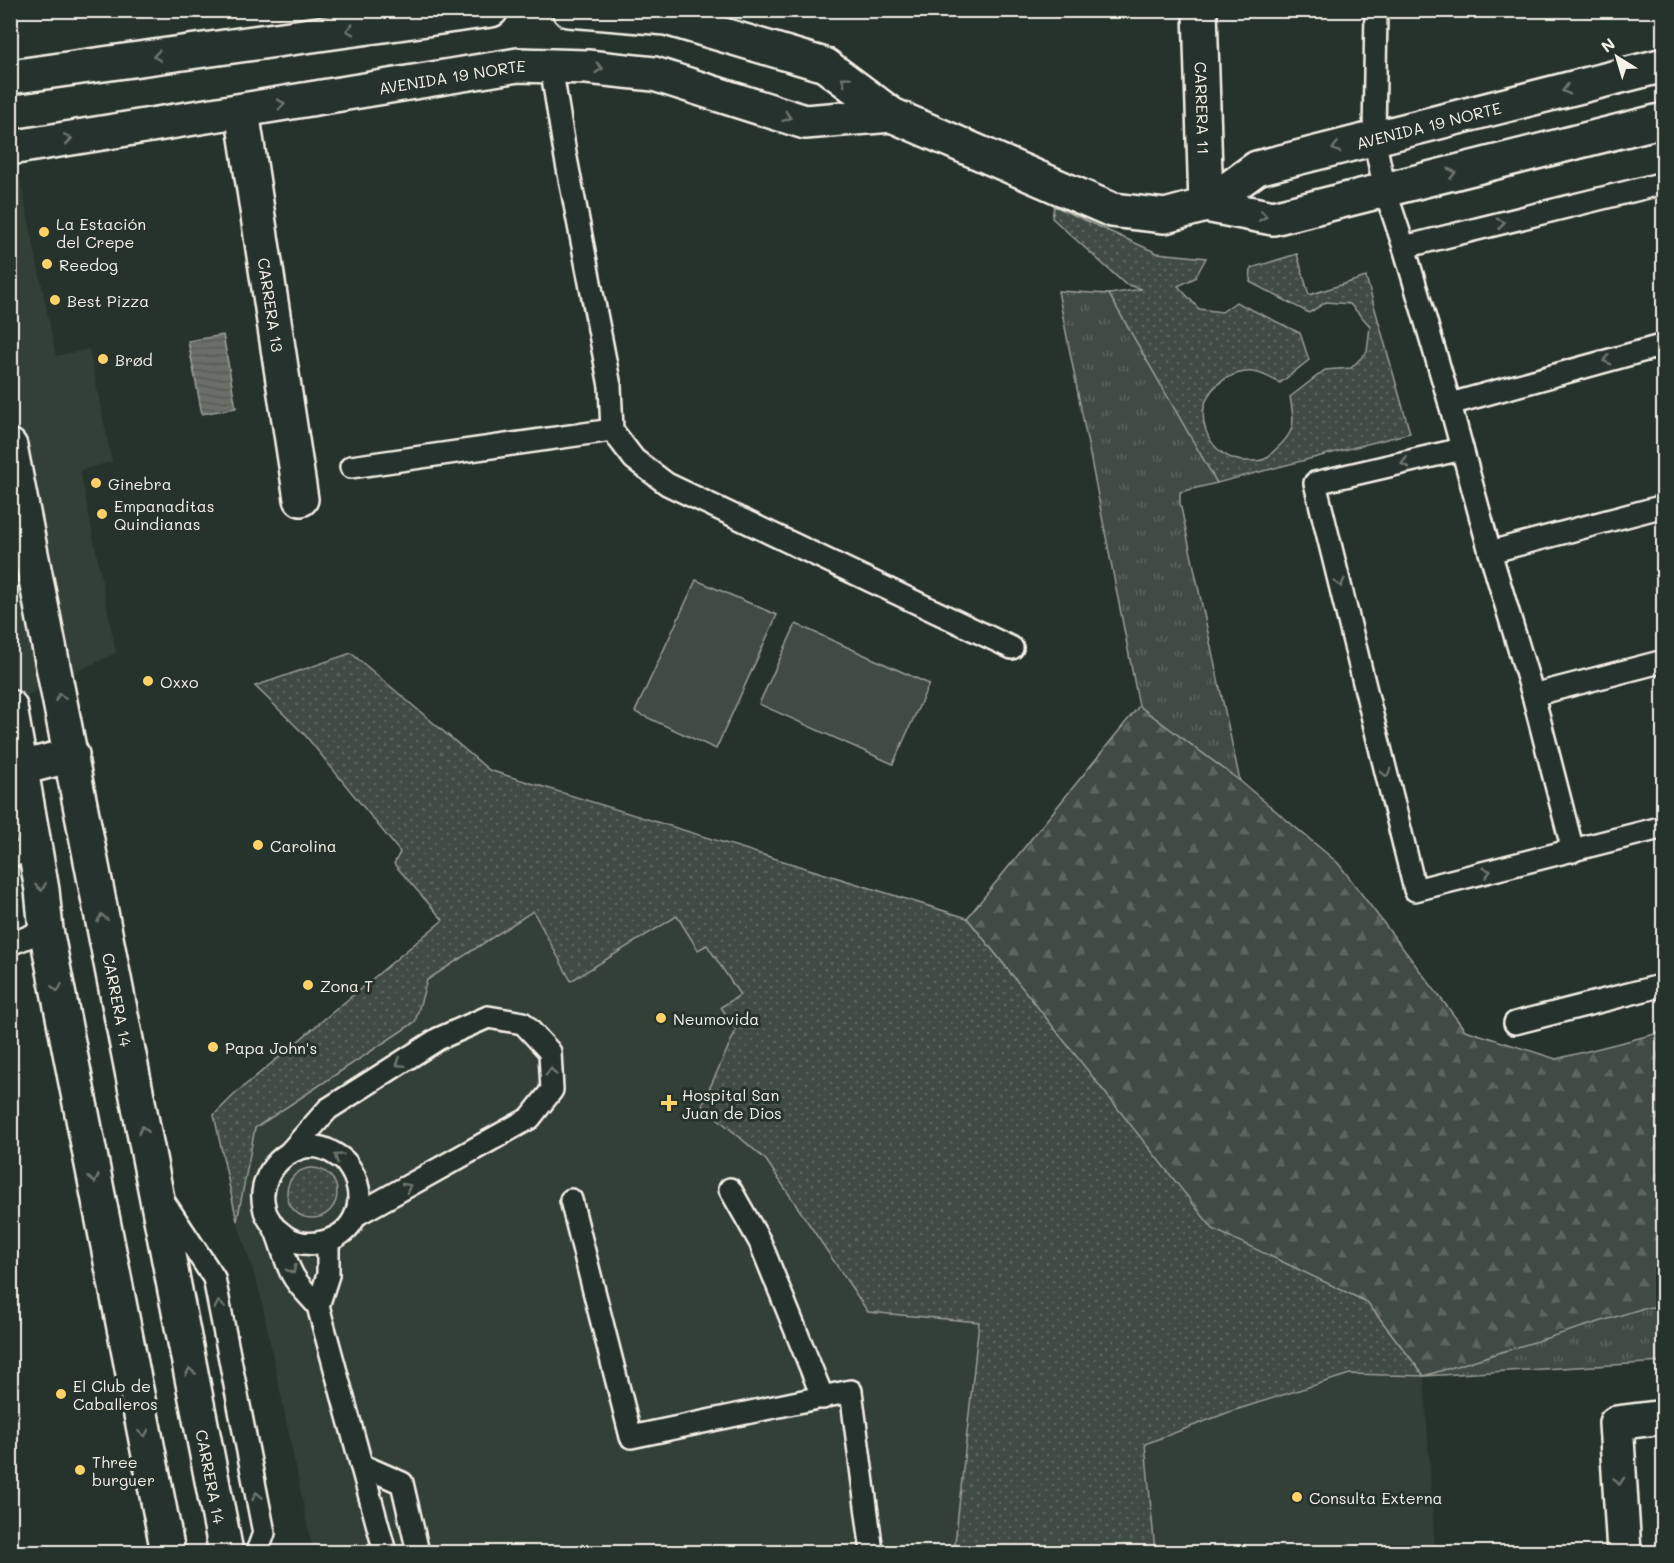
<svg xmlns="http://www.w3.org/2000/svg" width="1674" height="1563" font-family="Mali,sans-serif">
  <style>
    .built { fill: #333f39 }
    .grass { fill: url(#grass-tufts); stroke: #9a9e96; stroke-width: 1.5 }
    .forest { fill: url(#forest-firs); stroke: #9a9e96; stroke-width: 1.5 }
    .garden { fill: url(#garden-dots); stroke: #9a9e96; stroke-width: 1.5 }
    .pitch { fill: #414b45; stroke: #9a9e96; stroke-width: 1.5 }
    .water { fill: url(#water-rules); stroke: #9fa39b; stroke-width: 1.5 }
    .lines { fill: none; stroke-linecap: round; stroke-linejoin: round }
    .service-casing { stroke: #f4f1e8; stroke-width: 26 }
    .minor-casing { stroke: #f4f1e8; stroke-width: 38 }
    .tertiary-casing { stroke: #f4f1e8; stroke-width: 38 }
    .secondary-casing { stroke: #f4f1e8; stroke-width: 38 }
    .service { stroke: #26332d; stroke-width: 21 }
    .minor { stroke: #26332d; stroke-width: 33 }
    .tertiary { stroke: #26332d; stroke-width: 33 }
    .secondary { stroke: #26332d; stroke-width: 33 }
    .oneway { stroke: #6e766e }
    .poi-dot { fill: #ffd166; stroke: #26332d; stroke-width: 2 }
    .labels { text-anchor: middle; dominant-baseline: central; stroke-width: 6; stroke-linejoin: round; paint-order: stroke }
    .street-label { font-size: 16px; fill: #f4f1e8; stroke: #26332d }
    .poi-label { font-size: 16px; fill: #f4f1e8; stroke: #26332d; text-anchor: start }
  </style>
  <defs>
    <pattern id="grass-tufts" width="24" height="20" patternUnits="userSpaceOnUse" patternTransform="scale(1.5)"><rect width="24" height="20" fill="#414b45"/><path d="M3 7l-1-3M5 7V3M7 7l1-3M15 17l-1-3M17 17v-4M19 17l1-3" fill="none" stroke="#5d6560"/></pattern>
    <pattern id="forest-firs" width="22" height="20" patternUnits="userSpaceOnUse" patternTransform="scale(1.5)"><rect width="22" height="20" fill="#414b45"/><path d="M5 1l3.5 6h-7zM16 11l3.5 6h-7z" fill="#5d6560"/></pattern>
    <pattern id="garden-dots" width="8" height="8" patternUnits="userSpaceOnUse" patternTransform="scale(1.5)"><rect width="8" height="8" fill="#414b45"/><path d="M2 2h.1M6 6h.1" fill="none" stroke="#5d6560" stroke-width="1.8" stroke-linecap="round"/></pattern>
    <pattern id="water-rules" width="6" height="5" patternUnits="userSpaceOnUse" patternTransform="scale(1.5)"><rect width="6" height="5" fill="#676f68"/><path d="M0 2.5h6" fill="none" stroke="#565a55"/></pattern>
  </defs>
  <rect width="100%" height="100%" fill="#26332d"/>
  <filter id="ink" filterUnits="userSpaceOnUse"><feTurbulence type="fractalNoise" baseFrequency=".0167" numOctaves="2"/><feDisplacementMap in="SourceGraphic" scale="12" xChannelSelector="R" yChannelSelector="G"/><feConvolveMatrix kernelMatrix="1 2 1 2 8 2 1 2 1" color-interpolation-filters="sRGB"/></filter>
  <g filter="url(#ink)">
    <!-- built -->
    <g class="built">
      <path d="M10 128 56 356 89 349 112 462 80 470 116 653 11 703Z"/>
      <path d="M351 653 489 770 967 918 1213 1229 1367 1302 1424 1376 1435 1552H313L260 1293 237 1221 214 1115 237 1092 443 920 394 864 400 852 305 735 255 686Z"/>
    </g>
    <!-- grass -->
    <g class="grass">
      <path d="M1058 291 1109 294 1217 483 1180 492V503L1240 781 1139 706Z"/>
      <path d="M1663 1306V1362L1424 1376 1644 1307Z"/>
    </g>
    <!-- forest -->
    <path class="forest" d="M1139 706 1240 781 1338 863 1465 1030 1556 1059 1663 1032V1306L1644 1308 1424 1376 1367 1302 1213 1230 967 918Z"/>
    <!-- garden -->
    <g class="garden">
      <path d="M1054 206 1157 253 1206 258 1195 278 1178 286 1199 309 1222 312 1236 302 1300 333 1309 360 1280 383C1259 371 1247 367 1225 379 1184 403 1206 464 1251 461 1256 461 1261 461 1265 459 1268 457 1272 453 1275 450 1296 432 1295 422 1290 397L1325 370 1351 368 1367 352 1370 326 1350 304 1326 302 1309 313 1250 282 1251 268 1297 254 1309 295 1366 277 1410 433 1217 483 1109 294 1142 289 1125 284 1052 218Z"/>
      <path d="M351 653 489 770 967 918 1213 1229 1367 1302 1424 1376 1350 1374 1232 1411 1145 1444 1155 1552H954L979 1322 868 1312 766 1160 702 1105 736 1030 721 1007 740 995 707 945 698 950 677 916 571 981 533 911 427 980 415 1022 255 1128 237 1221 214 1115 237 1092 443 920 394 864 400 852 305 735 255 686Z"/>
      <circle cx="312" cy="1193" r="25"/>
    </g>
    <!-- pitch -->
    <g class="pitch">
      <path d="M696 580 777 615 716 749 635 712Z"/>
      <path d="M796 624 929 684 893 764 759 704Z"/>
    </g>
    <!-- water -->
    <path class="water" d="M223 335 236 408 202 414 188 341Z"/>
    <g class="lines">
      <defs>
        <g id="service">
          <path d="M1376 10 1374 138 1385 190 1404 247 1450 404 1490 552 1533 695 1573 851"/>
          <path d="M551 66 565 153 610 386 612 430 634 459 667 484 1012 648"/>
          <path d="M1404 247 1664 183"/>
          <path d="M1450 404 1664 345"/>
          <path d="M1462 449 1315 483 1415 890 1664 827"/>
          <path d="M351 467 612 430"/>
          <path d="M1490 552 1664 506"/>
          <path d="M1533 695 1664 661"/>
          <path d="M10 857 34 847"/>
          <path d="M10 944 46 930"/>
          <path d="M1515 1023 1664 985"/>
          <path d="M290 1152 328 1109 438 1039 488 1017 523 1023 550 1052 552 1090 530 1118 356 1215"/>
          <path d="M730 1189 760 1242 823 1398"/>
          <path d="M571 1200 631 1437 851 1391 872 1552"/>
          <path d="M164 1202 214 1278 264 1533 257 1552"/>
          <path d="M275 1228C280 1232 285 1237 290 1239 297 1243 308 1244 317 1243 358 1237 371 1196 347 1164 344 1159 338 1156 333 1153 303 1134 266 1161 263 1193 262 1199 264 1206 265 1211 267 1218 273 1224 276 1231 282 1245 285 1261 292 1274 298 1286 310 1296 318 1306L385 1552"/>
          <path d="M318 1306 328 1275V1241"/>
          <path d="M361 1465 402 1483 418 1552"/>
        </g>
        <g id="minor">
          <path id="s1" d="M242 111 301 499"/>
          <path d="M1624 1552 1616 1423 1664 1417"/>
        </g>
        <g id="tertiary">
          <path id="s2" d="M569 10 666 18 825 65 892 115 1112 210 1165 216 1206 205 1257 168 1664 65"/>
          <path id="s3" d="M1200 10 1206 205"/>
          <path d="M10 77 491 10"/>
          <path id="s4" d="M10 148 518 65 587 67 654 74 805 122 892 115"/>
          <path d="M1206 205 1273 218 1664 120"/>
          <path d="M10 774 21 768 72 755"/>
        </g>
        <g id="secondary">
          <path id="s5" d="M10 446 226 1552"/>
          <path d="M10 707 42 890 46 930 168 1552"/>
        </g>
      </defs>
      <!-- service casing -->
      <use href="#service" class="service-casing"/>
      <!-- minor casing -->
      <use href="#minor" class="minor-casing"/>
      <!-- tertiary casing -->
      <use href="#tertiary" class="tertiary-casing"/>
      <!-- secondary casing -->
      <use href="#secondary" class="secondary-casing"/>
      <!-- service -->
      <use href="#service" class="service"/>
      <!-- minor -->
      <use href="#minor" class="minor"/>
      <!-- tertiary -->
      <use href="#tertiary" class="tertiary"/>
      <!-- secondary -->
      <use href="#secondary" class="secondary"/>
    </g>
    <!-- one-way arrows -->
    <defs><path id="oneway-chevron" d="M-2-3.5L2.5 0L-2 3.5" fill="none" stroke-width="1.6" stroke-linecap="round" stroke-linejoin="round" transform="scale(1.5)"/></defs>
    <g class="oneway">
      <use href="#oneway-chevron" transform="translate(350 30) rotate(172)"/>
      <use href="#oneway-chevron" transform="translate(157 56) rotate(172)"/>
      <use href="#oneway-chevron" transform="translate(599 68) rotate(6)"/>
      <use href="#oneway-chevron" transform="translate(845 80) rotate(-143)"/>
      <use href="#oneway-chevron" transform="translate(1566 90) rotate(166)"/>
      <use href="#oneway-chevron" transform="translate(281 104) rotate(-9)"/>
      <use href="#oneway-chevron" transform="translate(787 117) rotate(18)"/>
      <use href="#oneway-chevron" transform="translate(68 139) rotate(-9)"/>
      <use href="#oneway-chevron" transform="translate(1336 148) rotate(166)"/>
      <use href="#oneway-chevron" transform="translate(1452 173) rotate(-14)"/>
      <use href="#oneway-chevron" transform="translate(1263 216) rotate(10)"/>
      <use href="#oneway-chevron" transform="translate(1501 223) rotate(-14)"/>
      <use href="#oneway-chevron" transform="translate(1607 360) rotate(165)"/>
      <use href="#oneway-chevron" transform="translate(1405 463) rotate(167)"/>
      <use href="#oneway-chevron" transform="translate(1340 583) rotate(76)"/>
      <use href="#oneway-chevron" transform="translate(60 697) rotate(-101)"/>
      <use href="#oneway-chevron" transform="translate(1386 773) rotate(76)"/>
      <use href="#oneway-chevron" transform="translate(1487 872) rotate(-14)"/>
      <use href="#oneway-chevron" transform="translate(41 887) rotate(81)"/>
      <use href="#oneway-chevron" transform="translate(102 918) rotate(-101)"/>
      <use href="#oneway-chevron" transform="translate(57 988) rotate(79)"/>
      <use href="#oneway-chevron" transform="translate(400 1063) rotate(148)"/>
      <use href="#oneway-chevron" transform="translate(551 1072) rotate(-93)"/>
      <use href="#oneway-chevron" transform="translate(143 1130) rotate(-101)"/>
      <use href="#oneway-chevron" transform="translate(338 1157) rotate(-145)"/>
      <use href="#oneway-chevron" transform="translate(94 1179) rotate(79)"/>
      <use href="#oneway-chevron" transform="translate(407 1187) rotate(-29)"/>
      <use href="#oneway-chevron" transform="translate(292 1270) rotate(64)"/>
      <use href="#oneway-chevron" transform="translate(219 1305) rotate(-101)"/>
      <use href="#oneway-chevron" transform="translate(190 1372) rotate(-101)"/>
      <use href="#oneway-chevron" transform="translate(144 1433) rotate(79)"/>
      <use href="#oneway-chevron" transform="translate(1619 1481) rotate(87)"/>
      <use href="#oneway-chevron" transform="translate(257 1496) rotate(-101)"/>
    </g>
  </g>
  <!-- markers -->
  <g class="poi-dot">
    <circle cx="44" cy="232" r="6"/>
    <circle cx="47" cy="264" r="6"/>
    <circle cx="55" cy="300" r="6"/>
    <circle cx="103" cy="359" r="6"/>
    <circle cx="96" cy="483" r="6"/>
    <circle cx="102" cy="514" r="6"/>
    <circle cx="148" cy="681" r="6"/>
    <circle cx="258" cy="845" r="6"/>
    <circle cx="308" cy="985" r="6"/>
    <circle cx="661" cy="1018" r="6"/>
    <circle cx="213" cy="1047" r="6"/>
    <path d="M666 1094h6v6h6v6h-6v6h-6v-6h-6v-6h6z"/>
    <circle cx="61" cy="1394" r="6"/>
    <circle cx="80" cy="1470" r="6"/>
    <circle cx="1297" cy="1497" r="6"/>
  </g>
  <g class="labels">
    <!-- street labels -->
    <g class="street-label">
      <text stroke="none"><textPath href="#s4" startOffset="448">AVENIDA 19 NORTE</textPath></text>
      <text stroke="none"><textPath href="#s3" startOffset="98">CARRERA 11</textPath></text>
      <text stroke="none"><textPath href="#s2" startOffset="922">AVENIDA 19 NORTE</textPath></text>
      <text stroke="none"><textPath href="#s1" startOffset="196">CARRERA 13</textPath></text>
      <text stroke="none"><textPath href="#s5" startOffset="564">CARRERA 14</textPath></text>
      <text stroke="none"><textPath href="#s5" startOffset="1050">CARRERA 14</textPath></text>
    </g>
    <!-- poi labels -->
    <g class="poi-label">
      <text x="56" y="223">La Estación<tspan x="56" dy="18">del Crepe</tspan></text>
      <text x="59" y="264">Reedog</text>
      <text x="67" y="300">Best Pizza</text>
      <text x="115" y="359">Brød</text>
      <text x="108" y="483">Ginebra</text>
      <text x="114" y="505">Empanaditas<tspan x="114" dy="18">Quindianas</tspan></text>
      <text x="160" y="681">Oxxo</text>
      <text x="270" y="845">Carolina</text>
      <text x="320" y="985">Zona T</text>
      <text x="673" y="1018">Neumovida</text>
      <text x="225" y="1047">Papa John's</text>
      <text x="682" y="1094">Hospital San<tspan x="682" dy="18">Juan de Dios</tspan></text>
      <text x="73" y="1385">El Club de<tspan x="73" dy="18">Caballeros</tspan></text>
      <text x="92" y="1461">Three<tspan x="92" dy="18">burguer</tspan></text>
      <text x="1309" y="1497">Consulta Externa</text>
    </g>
  </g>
  <!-- margin -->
  <rect width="1674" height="1563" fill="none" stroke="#26332d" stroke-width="36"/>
  <rect x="18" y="18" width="1638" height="1527" fill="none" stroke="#f4f1e8" stroke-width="2" filter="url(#ink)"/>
  <!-- north arrow -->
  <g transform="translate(1617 57) rotate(323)" stroke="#26332d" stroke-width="4.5" paint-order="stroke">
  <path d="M0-4.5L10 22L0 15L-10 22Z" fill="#f4f1e8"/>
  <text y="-9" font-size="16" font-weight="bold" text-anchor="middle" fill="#f4f1e8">N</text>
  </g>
</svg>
